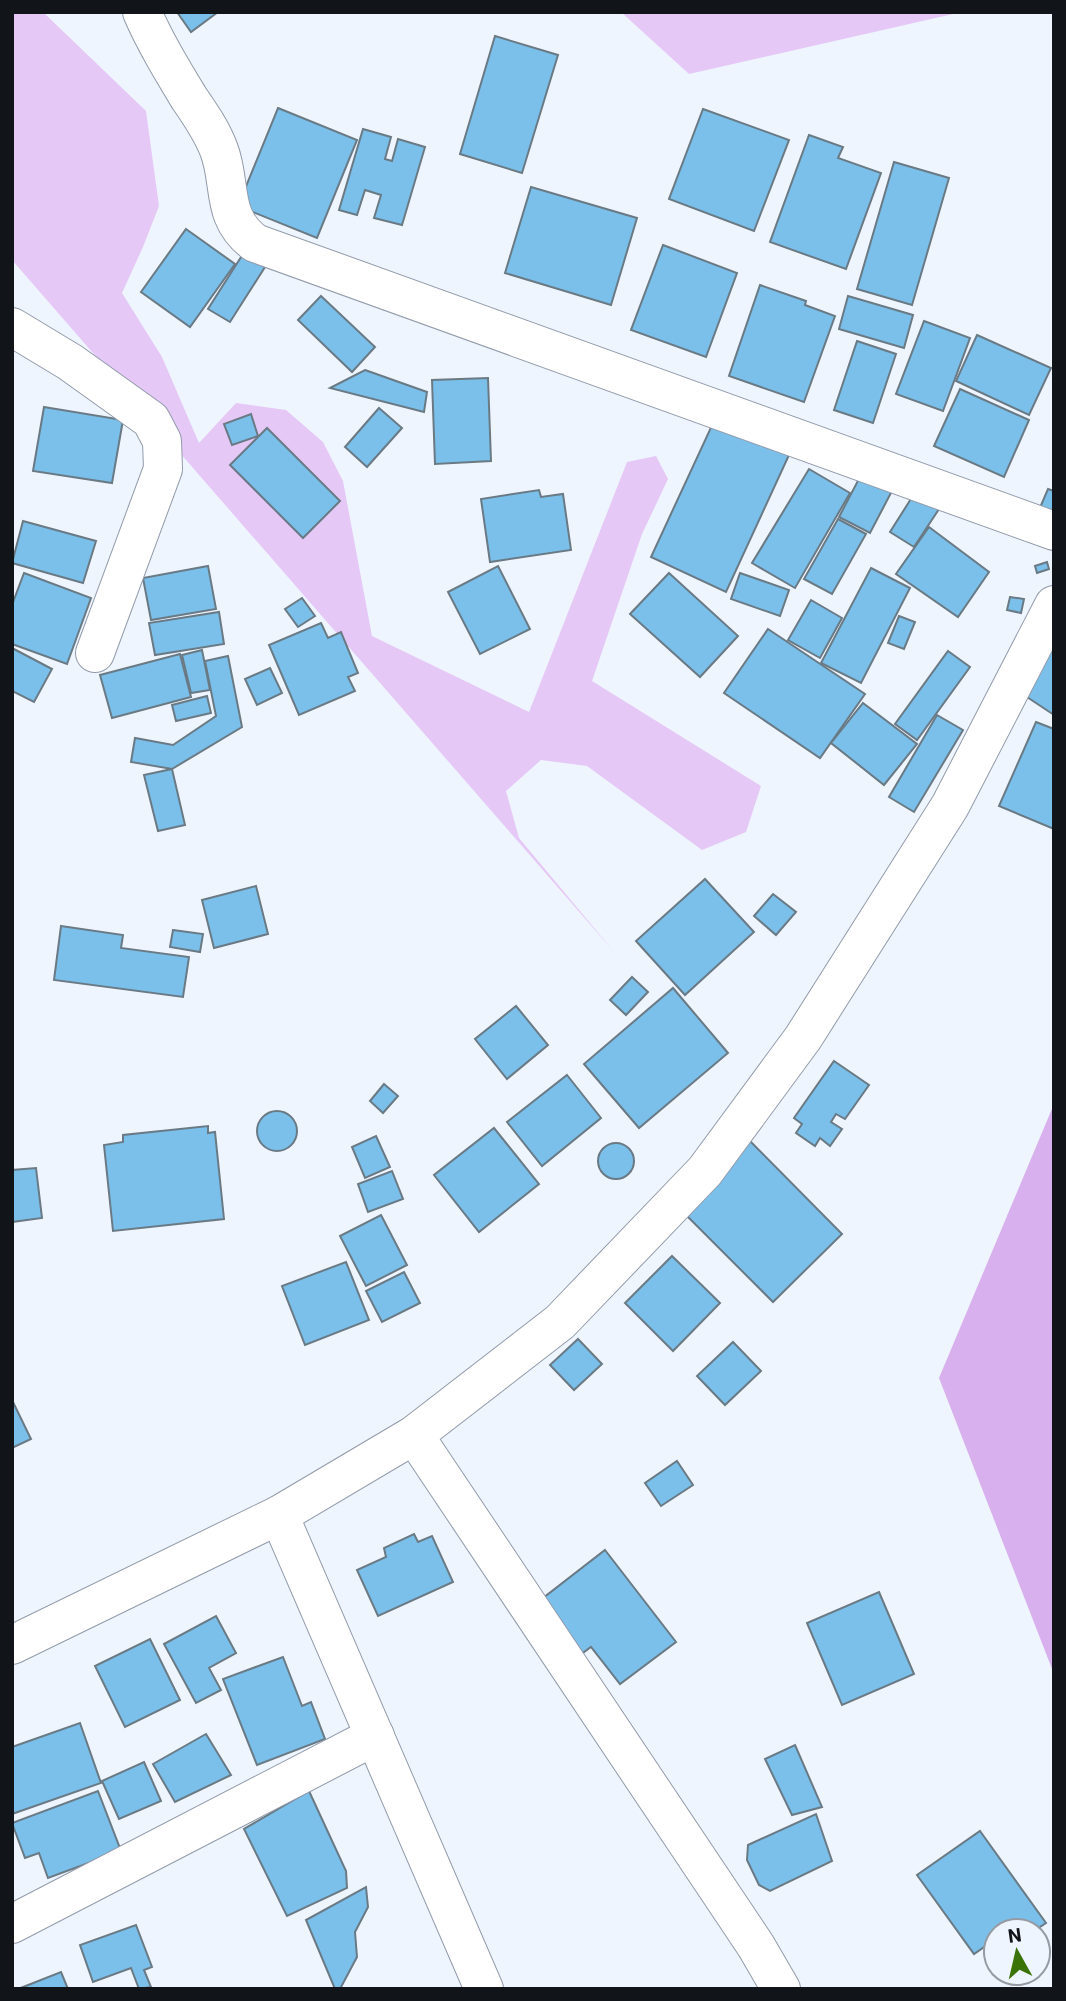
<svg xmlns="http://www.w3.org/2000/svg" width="1066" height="2001" font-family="Roboto,sans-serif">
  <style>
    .green { fill: #e5c8f6 }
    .forest { fill: #d8b0ed }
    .building { fill: #7ac0eb; stroke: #6a7a85; stroke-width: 2 }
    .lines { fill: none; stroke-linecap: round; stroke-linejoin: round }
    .minor-casing { stroke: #929bab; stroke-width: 40 }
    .minor { stroke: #fff; stroke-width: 38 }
  </style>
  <rect width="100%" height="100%" fill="#eff5ff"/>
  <!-- green -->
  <g class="green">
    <path d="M12 12H43L146 111 159 206 143 247 122 293 162 357 199 443 236 403 286 410 323 442 343 481 372 636 529 712 627 462 656 456 668 479 642 534 592 681 761 786 746 832 702 850 587 766 541 760 506 791 519 838 615 953 12 260Z"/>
    <path d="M621 12H962L689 74Z"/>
  </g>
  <!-- forest -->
  <path class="forest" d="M1054 1104V1674L939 1378Z"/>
  <!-- building -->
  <g class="building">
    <path d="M177 12H218L191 32Z"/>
    <path d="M495 36 558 55 522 173 460 154Z"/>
    <path d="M278 108 357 140 317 238 238 206Z"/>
    <path d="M703 109 789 140 754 231 669 199Z"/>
    <path d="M363 129 391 137 385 159 392 161 398 139 425 147 402 225 374 218 381 195 365 190 357 215 339 210Z"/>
    <path d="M809 135 843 147 838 158 881 173 846 269 770 242Z"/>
    <path d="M894 162 949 178 912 305 857 289Z"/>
    <path d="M531 187 637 218 611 305 505 273Z"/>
    <path d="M186 229 235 264 190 327 141 292Z"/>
    <path d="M663 245 737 273 706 357 631 330Z"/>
    <path d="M243 254 265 267 230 322 208 309Z"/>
    <path d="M760 285 806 301 805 305 835 316 804 402 729 376Z"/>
    <path d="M321 296 375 347 352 372 298 320Z"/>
    <path d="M848 296 913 315 904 348 839 329Z"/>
    <path d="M924 321 970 338 943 411 896 394Z"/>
    <path d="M977 335 1051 368 1029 415 956 381Z"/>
    <path d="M857 341 896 354 873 423 834 410Z"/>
    <path d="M365 370 427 392 424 412 330 388Z"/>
    <path d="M488 378 491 461 435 464 432 380Z"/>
    <path d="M960 389 1029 420 1004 477 934 446Z"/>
    <path d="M44 407 123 420 112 483 33 471Z"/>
    <path d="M379 408 402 428 367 467 345 447Z"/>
    <path d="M251 414 258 436 232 445 224 424Z"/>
    <path d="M714 421 789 455 726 592 651 557Z"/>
    <path d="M267 428 340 501 303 538 230 465Z"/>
    <path d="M809 469 850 493 795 588 752 563Z"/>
    <path d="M862 473 893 489 870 533 839 517Z"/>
    <path d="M1048 489 1054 491V524L1036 517Z"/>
    <path d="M539 490 541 497 563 494 571 550 490 562 481 499Z"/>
    <path d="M914 494 939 509 914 547 890 532Z"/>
    <path d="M838 519 866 534 832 594 804 579Z"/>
    <path d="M23 521 96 541 83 583 12 563Z"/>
    <path d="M929 527 989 572 958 617 896 574Z"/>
    <path d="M1047 562 1049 569 1037 573 1035 566Z"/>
    <path d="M208 566 216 609 151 620 143 578Z"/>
    <path d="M498 566 530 629 480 654 448 592Z"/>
    <path d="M871 568 910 588 861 683 821 663Z"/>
    <path d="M24 573 91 598 67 664 12 644V605Z"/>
    <path d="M669 573 738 636 700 677 630 614Z"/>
    <path d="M740 573 789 590 780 616 731 599Z"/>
    <path d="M1010 597 1024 599 1021 613 1007 610Z"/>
    <path d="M302 598 315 616 298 627 285 609Z"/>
    <path d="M811 600 842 618 820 658 788 640Z"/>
    <path d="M219 612 224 644 155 655 149 623Z"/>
    <path d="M899 616 915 622 904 649 888 643Z"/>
    <path d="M321 623 328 638 341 632 358 673 348 677 355 691 299 715 269 645Z"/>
    <path d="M768 629 865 694 820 758 724 693Z"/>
    <path d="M1054 646V715L1021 693Z"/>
    <path d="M12 648 52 669 34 702 12 691Z"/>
    <path d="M202 650 210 690 191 693 182 655Z"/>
    <path d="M948 651 970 667 917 740 895 724Z"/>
    <path d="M180 654 191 697 112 718 100 675Z"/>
    <path d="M228 656 242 727 172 769 131 762 135 738 173 745 216 716 205 661Z"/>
    <path d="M270 668 282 693 257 705 245 679Z"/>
    <path d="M207 696 211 713 176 721 172 705Z"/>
    <path d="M863 703 917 744 884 785 831 743Z"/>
    <path d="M937 715 963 730 914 812 889 797Z"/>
    <path d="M1036 722 1054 729V829L999 806Z"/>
    <path d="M172 769 185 825 158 831 144 775Z"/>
    <path d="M705 879 754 932 685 995 636 941Z"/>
    <path d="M256 886 268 934 214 948 202 900Z"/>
    <path d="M773 894 796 912 776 935 754 916Z"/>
    <path d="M61 926 123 935 121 948 189 957 183 997 54 980Z"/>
    <path d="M173 930 203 934 200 952 170 947Z"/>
    <path d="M632 977 648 992 626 1015 610 1000Z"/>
    <path d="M673 988 728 1053 639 1128 584 1064Z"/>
    <path d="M516 1006 548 1045 507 1079 475 1039Z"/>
    <path d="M834 1061 869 1085 845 1119 836 1114 831 1122 842 1129 830 1146 820 1138 815 1146 796 1133 802 1124 794 1118Z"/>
    <path d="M567 1075 601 1118 542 1166 507 1122Z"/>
    <path d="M384 1084 398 1096 383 1113 370 1101Z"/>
    <circle cx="277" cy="1131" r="20"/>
    <path d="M208 1126V1133L215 1132 224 1219 113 1231 104 1145 123 1142V1135Z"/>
    <path d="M494 1128 539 1184 479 1232 434 1175Z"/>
    <path d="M376 1136 390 1167 365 1178 352 1147Z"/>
    <path d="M748 1139 842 1234 773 1302 678 1207Z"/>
    <circle cx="616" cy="1161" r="18"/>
    <path d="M36 1168 42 1218 12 1222V1170Z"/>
    <path d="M392 1171 403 1199 368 1212 358 1184Z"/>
    <path d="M381 1215 407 1265 366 1286 340 1236Z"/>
    <path d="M672 1256 720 1303 673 1351 625 1303Z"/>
    <path d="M346 1262 369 1320 305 1345 282 1286Z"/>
    <path d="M404 1272 420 1303 382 1322 366 1291Z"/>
    <path d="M578 1339 602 1364 574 1390 550 1365Z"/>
    <path d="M733 1342 761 1371 725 1405 697 1376Z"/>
    <path d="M12 1400 31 1439 12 1448Z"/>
    <path d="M677 1461 693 1485 661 1506 645 1483Z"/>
    <path d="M414 1534 418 1542 432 1536 453 1582 378 1616 357 1570 386 1557 384 1548Z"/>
    <path d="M605 1550 676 1642 620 1684 591 1647 557 1672 516 1619Z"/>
    <path d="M879 1592 914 1674 842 1705 807 1623Z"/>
    <path d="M216 1616 236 1653 209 1668 221 1690 196 1703 164 1644Z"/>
    <path d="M150 1639 180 1700 125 1727 95 1666Z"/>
    <path d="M283 1657 302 1706 311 1702 325 1739 257 1765 223 1679Z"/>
    <path d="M80 1723 101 1783 12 1814V1747Z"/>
    <path d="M206 1734 231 1775 175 1802 153 1764Z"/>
    <path d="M795 1745 822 1807 792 1815 765 1759Z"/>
    <path d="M144 1762 161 1801 119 1819 102 1781Z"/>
    <path d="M98 1791 121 1851 48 1878 39 1853 25 1858 12 1823Z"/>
    <path d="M309 1791 346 1871 347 1888 287 1916 244 1829Z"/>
    <path d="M816 1814 832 1861 770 1891 759 1885 747 1860 748 1845Z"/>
    <path d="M980 1831 1046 1923 1034 1931H996V1952L990 1943 974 1954 917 1875Z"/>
    <path d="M366 1887 368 1907 355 1932 357 1957 340 1989H335L306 1920Z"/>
    <path d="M136 1925 152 1967 144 1970 151 1987 139 1989 131 1968 93 1982 80 1945Z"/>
    <path d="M61 1972 68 1989H18Z"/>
  </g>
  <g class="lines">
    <defs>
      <g id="minor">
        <path d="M142 12C155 42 172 70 189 98 200 114 212 131 219 150 232 184 220 217 255 243L1054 531"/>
        <path d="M12 327 70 362 151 420 162 441 163 469 95 653"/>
        <path d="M414 1435 756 1946 781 1989"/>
        <path d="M279 1515 484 1989"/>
        <path d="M12 1645 279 1515 414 1435 560 1322 705 1171 803 1038 950 806 1054 605"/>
        <path d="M12 1924 375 1736"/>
      </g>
    </defs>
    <!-- minor casing -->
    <use href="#minor" class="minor-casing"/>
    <!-- minor -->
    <use href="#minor" class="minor"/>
  </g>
  <!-- border -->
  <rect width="1066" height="2001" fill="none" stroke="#111419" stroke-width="28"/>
  <!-- north arrow -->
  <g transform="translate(1017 1952) rotate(352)"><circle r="33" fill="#eff5ff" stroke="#969ba3" stroke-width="2"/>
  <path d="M0-5L12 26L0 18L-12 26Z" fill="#397305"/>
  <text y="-10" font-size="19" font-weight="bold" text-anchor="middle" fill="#111419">N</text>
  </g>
</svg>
